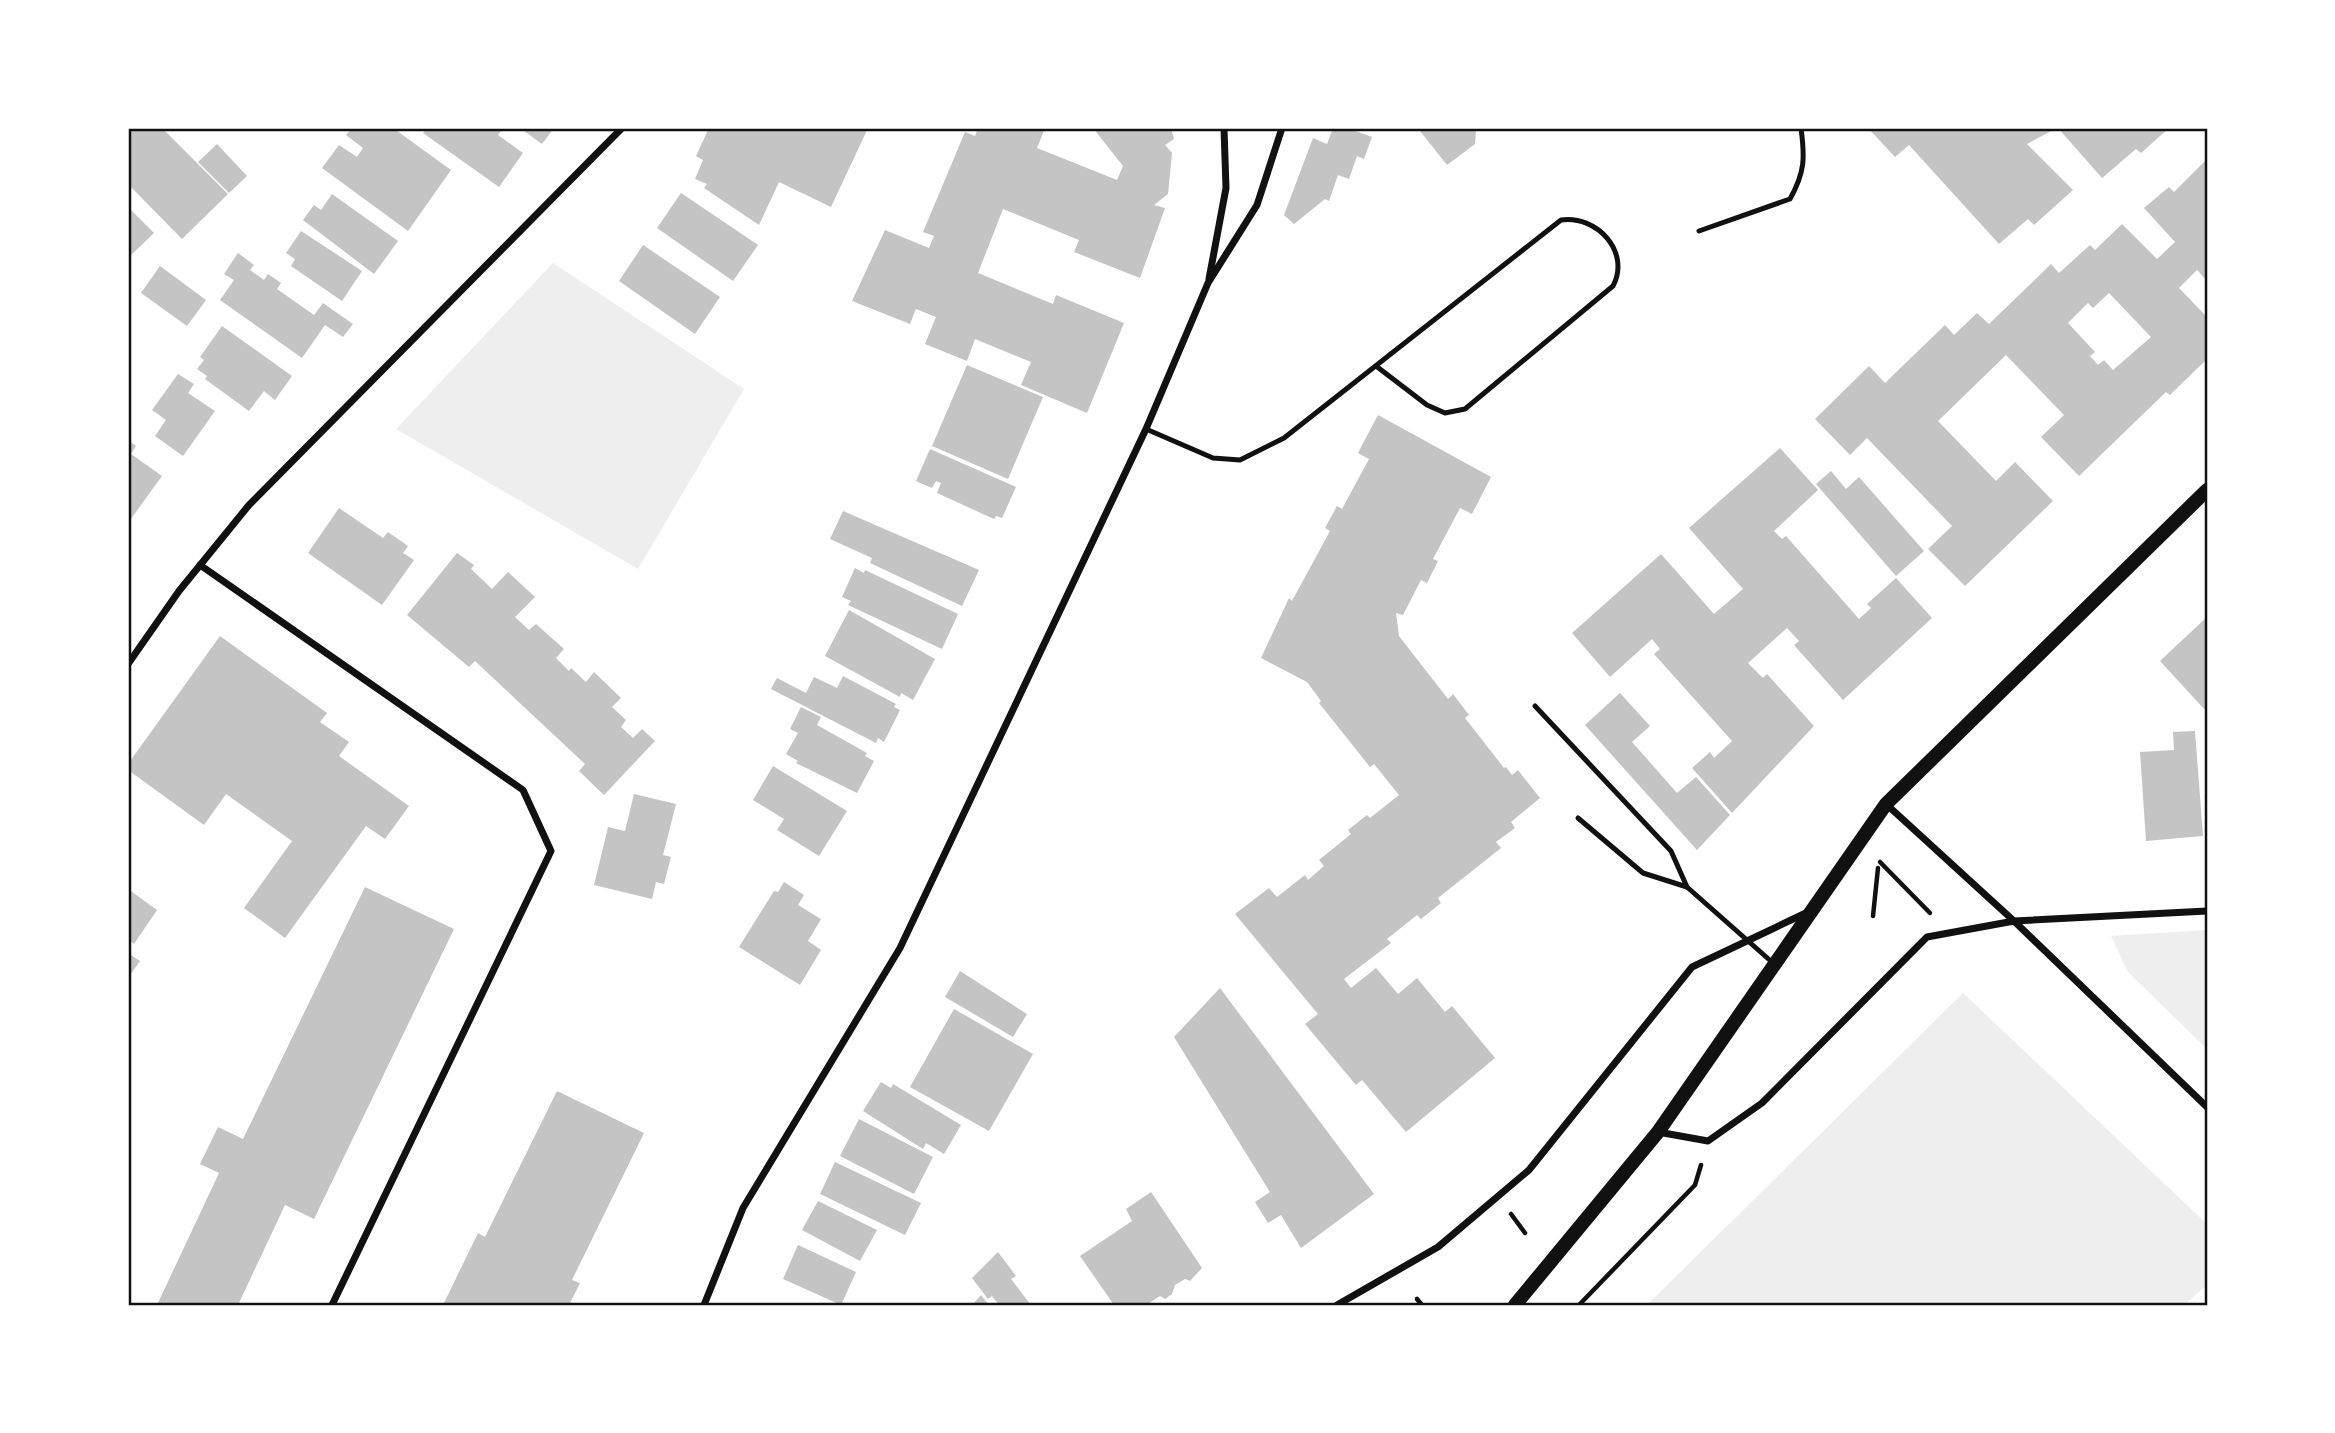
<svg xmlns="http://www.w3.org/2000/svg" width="2335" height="1433" font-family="Cabin,sans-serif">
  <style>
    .green { fill: #eee }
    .building { fill: #c4c4c4; fill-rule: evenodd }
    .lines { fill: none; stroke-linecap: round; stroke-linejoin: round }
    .path { stroke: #111; stroke-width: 4.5 }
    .service { stroke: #111; stroke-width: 5 }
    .minor { stroke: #111; stroke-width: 7 }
    .secondary { stroke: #111; stroke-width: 14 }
    .neatline { fill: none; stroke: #111; stroke-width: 2.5 }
  </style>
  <rect width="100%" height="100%" fill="#fff"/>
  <!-- green -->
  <g class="green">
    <path d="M553 263 744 389 638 569 396 429Z"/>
    <path d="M2207 930V1049L2128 972 2111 936Z"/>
    <path d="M1963 993 2207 1224V1285L2184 1305H1647Z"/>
  </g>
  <!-- building -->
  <g class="building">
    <path d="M128 128H162L228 194 182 239 128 184Z"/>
    <path d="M352 128H393L451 170 408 231 322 168 339 145 357 157 363 148 346 135Z"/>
    <path d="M427 128H503L498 135 523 153 499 187 423 133Z"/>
    <path d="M520 128H554L542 144Z"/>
    <path d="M709 128H868L831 207 779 182 759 225 704 188 707 184 695 179 703 160 696 156Z"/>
    <path d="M978 128H1045L1037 148 1117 180 1123 166 1093 128H1171L1174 139 1165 145 1172 153 1168 194 1154 205 1165 208 1140 278 1074 252 1079 240 1003 209 978 273 1053 304 1056 295 1124 323 1087 413 1021 385 1031 362 975 339 967 361 925 344 936 317 916 309 910 324 852 301 885 230 929 248 934 236 923 232 965 132 975 136Z"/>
    <path d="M1333 128H1347L1372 137 1364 159 1357 156 1349 179 1338 175 1329 201 1325 199 1294 224 1284 215 1313 138 1327 144Z"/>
    <path d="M1424 128 1476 130 1475 144 1447 165 1420 131Z"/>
    <path d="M1868 128H2057L2027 144 2073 190 2034 225 2028 219 1999 244 1909 145 1895 157Z"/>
    <path d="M2058 128H2169L2141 153 2136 149 2102 178Z"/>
    <path d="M217 144 247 176 229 193 198 162Z"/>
    <path d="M2207 159V281L2197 270 2179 288 2207 317V359L2170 395 2166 392 2079 476 2041 437 2064 415 2006 355 1938 421 1996 481 2015 462 2053 501 1965 586 1928 549 1952 526 1867 438 1850 455 1815 419 1869 366 1885 383 1945 325 1954 335 1977 313 1989 324 2051 264 2059 273 2090 245 2095 250 2122 224 2157 259 2175 242 2144 208 2169 187 2174 192ZM2109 293 2151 337 2113 370 2104 360 2098 365 2090 356 2095 352 2068 323 2088 303 2093 308Z"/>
    <path d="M681 193 758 245 733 281 657 228Z"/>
    <path d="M332 194 398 241 374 274 303 220 314 205 321 210Z"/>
    <path d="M128 207 154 233 128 258Z"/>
    <path d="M301 231 362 271 342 301 291 266 295 259 286 253Z"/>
    <path d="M643 245 720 297 695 334 619 281Z"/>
    <path d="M238 253 254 265 250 270 264 280 268 274 281 283 277 289 314 315 323 303 353 324 343 337 325 325 302 358 220 300 234 280 224 274Z"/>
    <path d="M160 266 206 300 187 326 141 293Z"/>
    <path d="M222 326 292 376 275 400 264 391 249 411 205 379 207 376 197 369 204 360 200 357Z"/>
    <path d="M967 365 1043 397 1008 479 932 446Z"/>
    <path d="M178 374 194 384 188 393 215 411 183 456 155 436 166 420 152 410Z"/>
    <path d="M1378 415 1491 477 1472 514 1460 508 1433 559 1438 561 1427 583 1421 580 1403 615 1396 613 1399 636 1448 699 1453 694 1469 715 1465 718 1504 768 1506 767 1512 775 1518 770 1540 798 1511 822 1515 828 1496 842 1501 848 1438 898 1441 903 1421 919 1417 915 1387 939 1391 943 1344 979 1351 988 1376 968 1398 994 1417 978 1445 1012 1452 1006 1495 1058 1406 1132 1362 1080 1356 1085 1305 1024 1318 1014 1235 914 1269 888 1277 897 1305 875 1308 880 1324 866 1319 860 1351 834 1348 830 1367 815 1370 818 1399 795 1374 764 1370 767 1319 703 1321 701 1307 682 1261 658 1289 598 1292 601 1330 531 1325 528 1337 506 1342 509 1369 459 1358 453Z"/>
    <path d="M128 440 136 446 131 454 162 476 128 523Z"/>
    <path d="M1780 448 1818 490 1774 531 1782 539 1786 536 1859 619 1871 608 1867 604 1896 578 1932 618 1843 700 1794 645 1799 641 1787 628 1748 663 1763 678 1767 674 1814 726 1732 813 1692 768 1710 752 1714 758 1732 741 1654 654 1660 649 1652 639 1610 677 1572 633 1661 554 1714 614 1743 589 1689 528Z"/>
    <path d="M930 449 1016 487 1002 518 996 516 994 519 937 493 941 483 936 481 932 488 916 481Z"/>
    <path d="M1831 471 1846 489 1859 477 1924 551 1896 576 1816 484Z"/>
    <path d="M339 508 383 538 388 532 408 546 403 553 414 560 382 605 308 553Z"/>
    <path d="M843 511 979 570 962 606 870 563 872 558 830 539Z"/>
    <path d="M457 553 474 565 471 569 492 589 508 572 535 597 515 617 529 630 536 624 564 649 556 658 569 671 571 668 586 682 594 672 621 698 612 707 626 720 621 727 633 738 642 729 655 741 604 795 579 771 585 764 475 661 469 667 407 615Z"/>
    <path d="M855 568 864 573 865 570 958 614 942 649 848 605 851 601 842 597Z"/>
    <path d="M849 610 935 659 913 700 901 693 900 697 825 656Z"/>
    <path d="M2207 617V721H2205V710L2160 661Z"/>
    <path d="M220 636 327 713 320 722 349 742 339 756 409 806 385 839 366 826 285 938 244 908 292 841 226 794 204 825 128 770V764Z"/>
    <path d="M843 676 896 704 894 707 900 710 884 742 878 738 876 743 771 689 777 678 806 693 814 677 837 688Z"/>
    <path d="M1620 693 1650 726 1632 742 1677 793 1696 777 1730 815 1697 850 1585 725Z"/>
    <path d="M801 707 821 717 817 725 867 753 865 756 874 761 857 793 796 763 798 761 786 754 798 733 790 729Z"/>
    <path d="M2195 731 2203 836 2146 841 2140 752 2174 750 2173 732Z"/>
    <path d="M773 766 847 811 819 856 777 830 784 819 753 800Z"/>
    <path d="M634 794 676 804 663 855 671 857 664 884 656 882 652 899 594 885 608 827 625 831Z"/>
    <path d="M784 882 804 895 798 905 821 919 808 941 821 950 800 985 739 947 774 891 778 892Z"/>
    <path d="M365 887 454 929 314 1219 285 1205 238 1305H157L219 1173 200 1164 218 1127 243 1139Z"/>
    <path d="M128 889 157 910 134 944 128 939Z"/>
    <path d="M128 953 140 961 128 978Z"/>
    <path d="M960 971 1027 1014 1013 1037 945 997Z"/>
    <path d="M1220 988 1374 1194 1301 1248 1281 1215 1268 1223 1255 1202 1270 1192 1174 1037Z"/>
    <path d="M954 1009 1033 1054 989 1131 910 1087Z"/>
    <path d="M881 1082 891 1088 893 1084 961 1125 944 1154 926 1143 923 1149 863 1111Z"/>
    <path d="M557 1091 644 1133 572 1280 580 1283 569 1305H443L478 1233 485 1237Z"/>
    <path d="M859 1119 933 1157 914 1194 840 1156Z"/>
    <path d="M835 1162 921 1203 905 1235 820 1194Z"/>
    <path d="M1151 1192 1202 1268 1190 1281 1185 1279 1175 1285 1172 1294 1165 1299 1160 1296 1146 1305H1114L1080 1256 1132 1221 1126 1209Z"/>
    <path d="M818 1201 877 1230 860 1261 802 1230Z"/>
    <path d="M798 1245 856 1272 841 1305 783 1279Z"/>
    <path d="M998 1252 1016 1276 1011 1279 1031 1305H999L992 1296 988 1299 972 1278Z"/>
    <path d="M981 1295 989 1305H972Z"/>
  </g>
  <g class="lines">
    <!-- path -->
    <g class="path">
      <path d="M1880 862 1930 913"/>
      <path d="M1873 916 1878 868"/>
      <path d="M1511 1214 1525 1233"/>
      <path d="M1417 1299 1422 1305"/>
      <path d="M1579 1305 1695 1185 1701 1165"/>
    </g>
    <!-- service -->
    <g class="service">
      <path d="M1699 231 1790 199C1805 172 1805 158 1801 128"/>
      <path d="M1146 429 1213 458 1240 460 1284 438 1561 220C1597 215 1631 252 1613 286L1465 409 1445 413 1427 405 1376 366"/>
      <path d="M1535 706 1671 851 1687 887"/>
      <path d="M1578 818 1643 873 1687 887 1773 963"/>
    </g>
    <!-- minor -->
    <g class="minor">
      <path d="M1209 279 1226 188 1224 128"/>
      <path d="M200 565 523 790 551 851 332 1305"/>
      <path d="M128 664 179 591 249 505 622 128"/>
      <path d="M1886 804 2014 921 2207 1107"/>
      <path d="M1658 1132 1708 1141 1762 1103 1927 937 2014 921 2207 911"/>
      <path d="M704 1305 743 1208 900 948 1146 429 1208 283 1257 205 1282 128"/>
      <path d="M1337 1305 1438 1247 1529 1170 1692 967 1808 912"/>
    </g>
    <!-- secondary -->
    <path class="secondary" d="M1515 1305 1658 1132 1886 804 2207 490"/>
  </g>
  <!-- border -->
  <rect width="2335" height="1433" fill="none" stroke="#ffffff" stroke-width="259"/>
  <rect x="130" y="130" width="2076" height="1174" class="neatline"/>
</svg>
